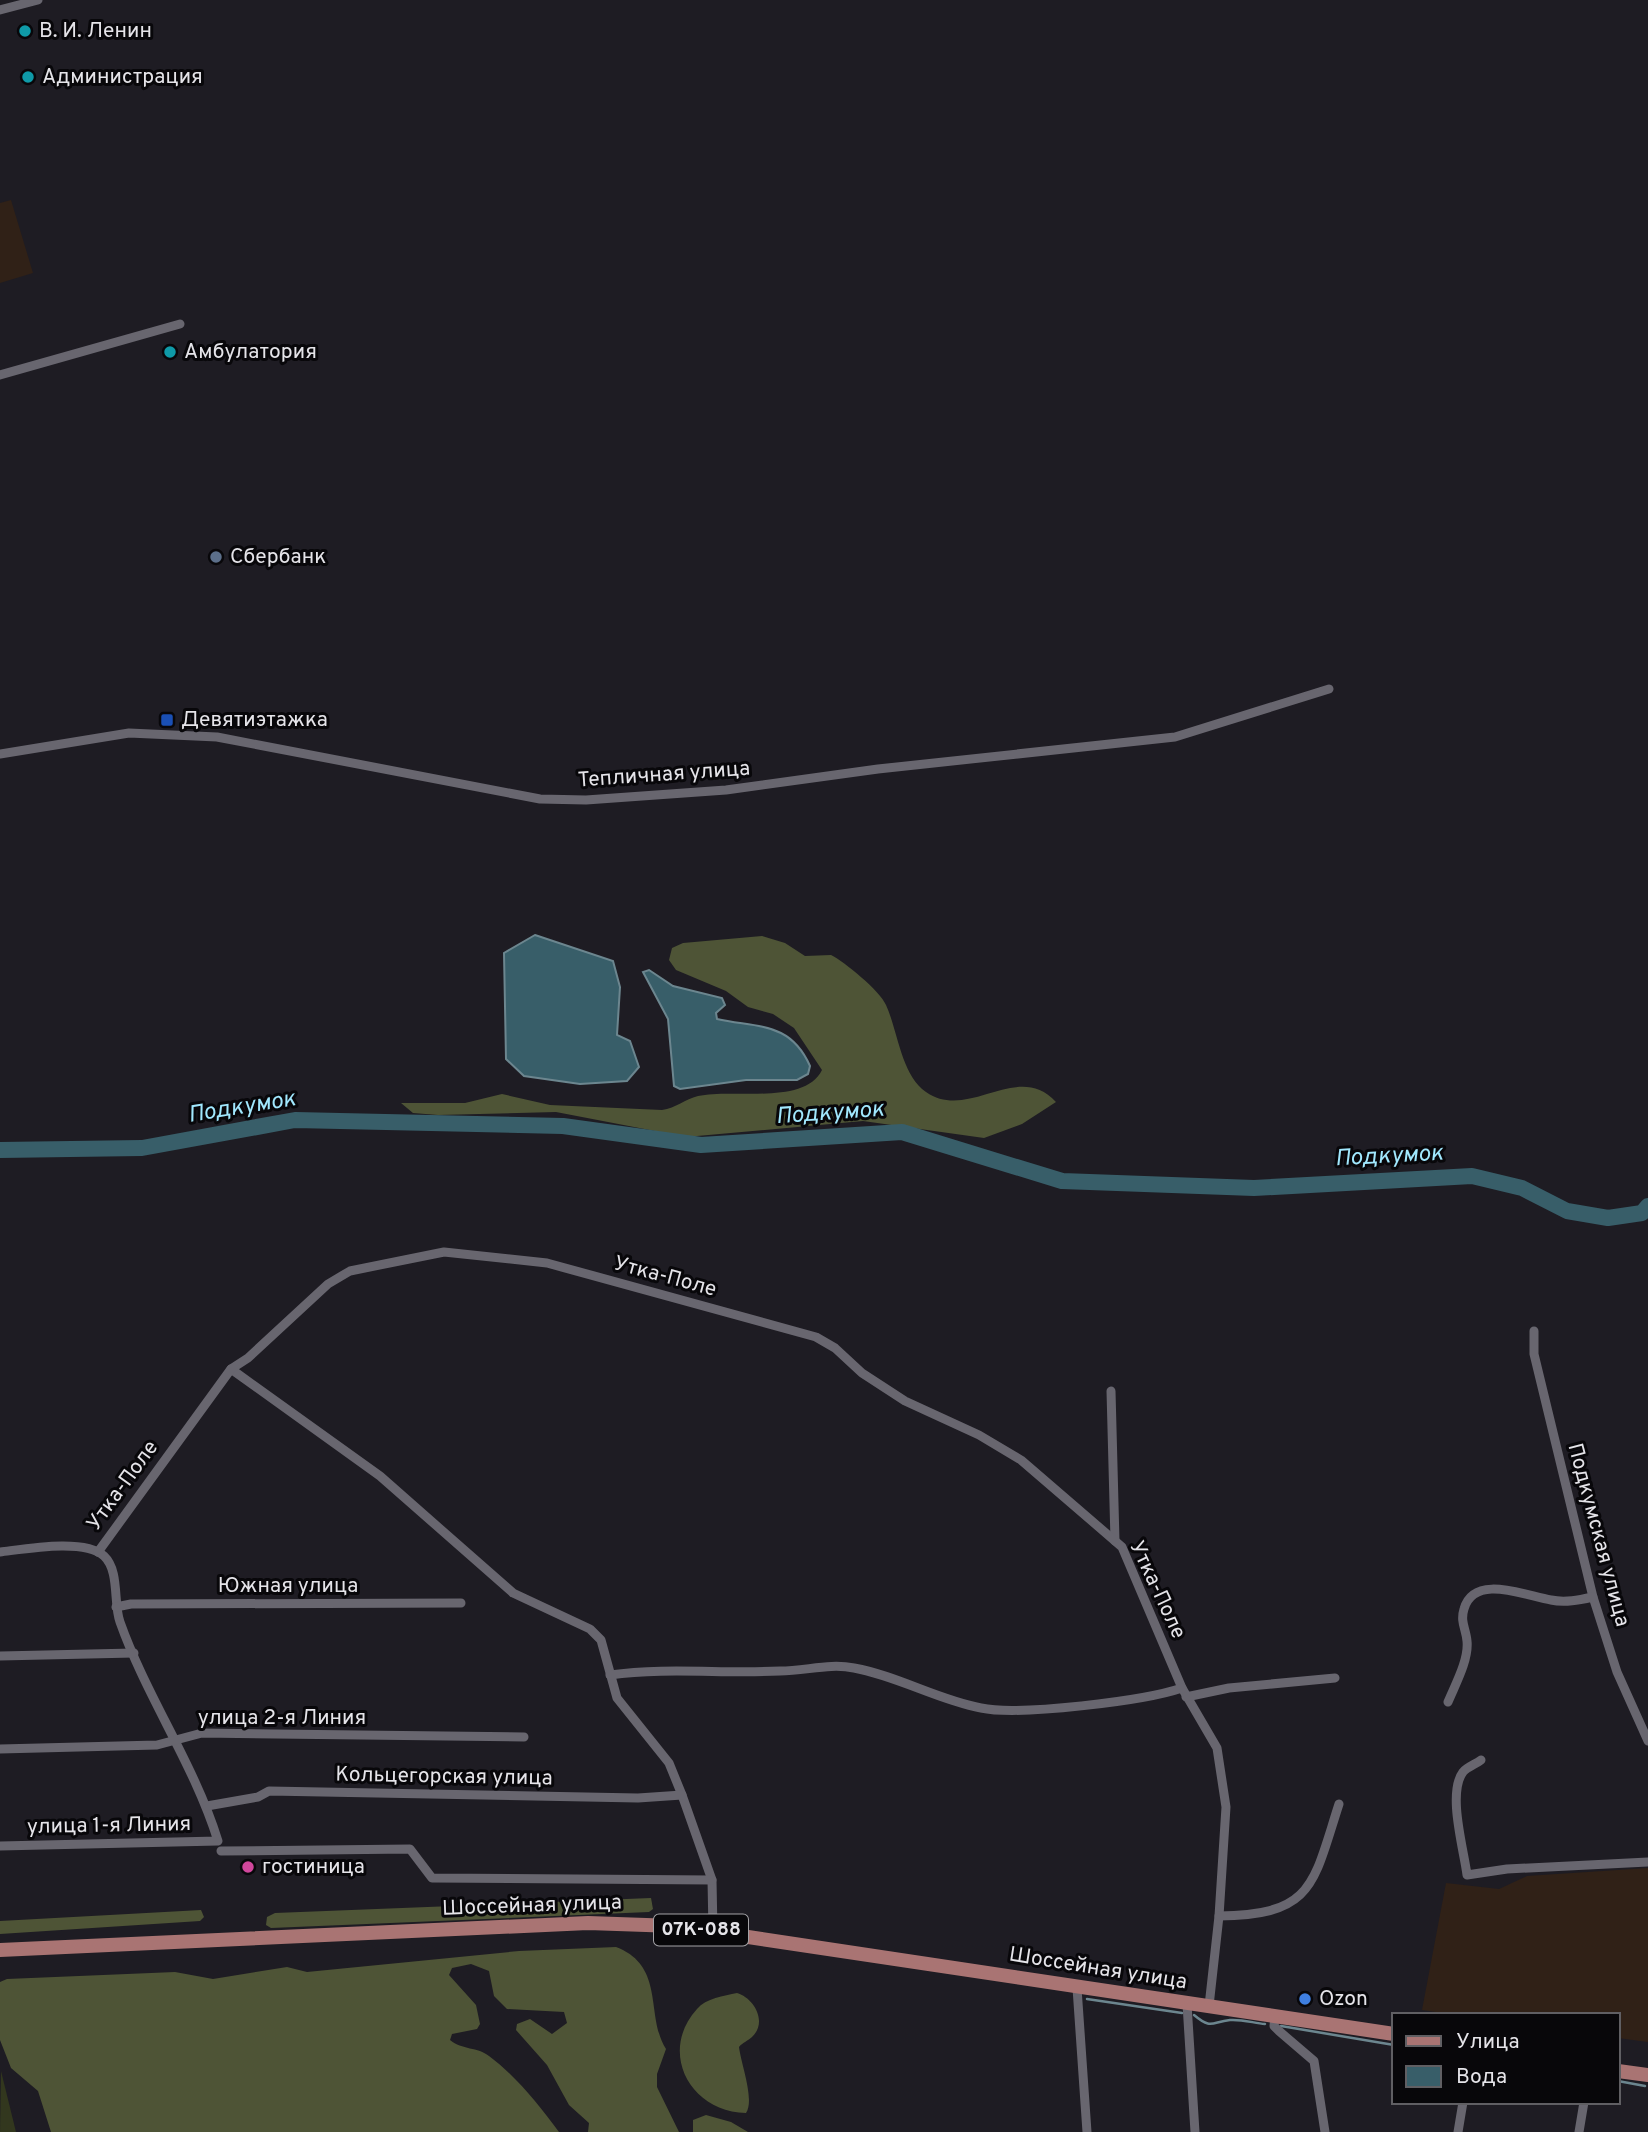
<svg xmlns="http://www.w3.org/2000/svg" width="1648" height="2132" font-family="Overpass,sans-serif">
  <style>
    .education { fill: #302117 }
    .green { fill: #32371e }
    .forest { fill: #4e5436 }
    .water { fill: #385e69; stroke: #6c868f; stroke-width: 2 }
    .lines { fill: none; stroke-linecap: round; stroke-linejoin: round }
    .stream { stroke: #6c868f; stroke-width: 2.5 }
    .river { stroke: #385e69; stroke-width: 16 }
    .minor { stroke: #68666f; stroke-width: 9 }
    .primary { stroke: #a97473; stroke-width: 14 }
    .culture-dot { fill: #0f9aa8; stroke: #08070a; stroke-width: 2.5 }
    .service-dot { fill: #5c6f8a; stroke: #08070a; stroke-width: 2.5 }
    .transit-dot { fill: #1a4fb4; stroke: #08070a; stroke-width: 2.5 }
    .hotel-dot { fill: #d1479c; stroke: #08070a; stroke-width: 2.5 }
    .shop-dot { fill: #3f7fe0; stroke: #08070a; stroke-width: 2.5 }
    .labels { text-anchor: middle; dominant-baseline: central; stroke-width: 6; stroke-linejoin: round; paint-order: stroke }
    .shield { fill: #08070a; stroke: #a3a2a6; stroke-width: 2 }
    .shield-label { font-size: 19px; font-weight: bold; fill: #e5e4e9 }
    .poi-label { font-size: 21px; fill: #e5e4e9; stroke: #08070a; text-anchor: start }
    .street-label { font-size: 21px; fill: #e5e4e9; stroke: #08070a }
    .water-label { font-size: 23px; font-style: italic; fill: #a1e8fe; stroke: #08070a }
  </style>
  <rect width="100%" height="100%" fill="#1e1c23"/>
  <!-- education -->
  <g class="education">
    <path d="M11 200 33 273 0 283V203Z"/>
    <path d="M1648 1868V2042L1618 2038V2015H1457L1422 2010 1446 1883 1499 1889 1527 1876Z"/>
  </g>
  <!-- green -->
  <path class="green" d="M1 2071 16 2132H0Z"/>
  <!-- forest -->
  <g class="forest">
    <path d="M762 936 785 943 805 956 831 955C845 962 880 991 886 1005 898 1031 901 1075 926 1092 969 1122 1017 1060 1056 1102L1022 1124 984 1138 863 1121 686 1137 556 1112 438 1115 413 1113 401 1103H465L502 1094 550 1105 662 1110C676 1108 685 1099 698 1096 733 1088 804 1106 822 1070L794 1028 773 1014 748 1007 726 991 676 970 669 960 672 948 683 943Z"/>
    <path d="M651 1898 653 1909 649 1912 271 1928 266 1925 267 1917 275 1913Z"/>
    <path d="M201 1910 204 1917 200 1921 0 1934V1921Z"/>
    <path d="M616 1947C666 1966 645 2016 666 2049L657 2074V2087L679 2132H588L589 2123 569 2105 547 2065 516 2030 517 2024 530 2019 552 2034 567 2023 564 2012 507 2009 494 1996 489 1971 471 1964 452 1968 449 1975 476 2005 480 2024 477 2029 452 2034 450 2040C462 2050 478 2047 489 2056 516 2076 539 2105 559 2132H51L38 2091 11 2068 0 2040V1982L7 1979 175 1972 213 1979 287 1967 307 1972 519 1951Z"/>
    <path d="M737 1993C754 1998 768 2022 752 2037 748 2041 743 2042 739 2047 741 2064 755 2100 746 2113 690 2112 658 2052 697 2009 706 1998 724 1996 737 1993Z"/>
    <path d="M706 2115 731 2122 748 2132H693V2120Z"/>
  </g>
  <!-- water -->
  <g class="water">
    <path d="M535 935 613 961 620 987 617 1035 630 1041 639 1067 627 1081 580 1084 524 1076 506 1059 504 953Z"/>
    <path d="M649 970 673 986 722 998 725 1005 716 1013 717 1019C757 1028 790 1021 810 1066L808 1074 797 1080H746L680 1089 674 1086 668 1019 643 972Z"/>
  </g>
  <g class="lines">
    <!-- stream -->
    <g class="stream">
      <path d="M1087 1999 1182 2013"/>
      <path d="M1194 2015C1212 2030 1211 2022 1230 2020 1241 2019 1254 2023 1265 2024"/>
      <path d="M1281 2026 1394 2045"/>
      <path d="M1618 2081 1645 2086"/>
    </g>
    <!-- river -->
    <path class="river" d="M0 1150 142 1148 295 1120 563 1126 701 1145 902 1132 1062 1181 1254 1188 1472 1176 1522 1188 1567 1211 1608 1218 1642 1213 1648 1206"/>
    <!-- minor -->
    <g class="minor">
      <path d="M0 10 38 0"/>
      <path d="M0 375 180 324"/>
      <path d="M0 754 129 733 217 737 540 799 586 800 726 790 878 769 1175 737 1329 689"/>
      <path d="M1534 1331V1354L1593 1597 1617 1672 1648 1741"/>
      <path d="M231 1369 380 1476 513 1593 590 1629 601 1640 617 1698 669 1763 682 1795 712 1880 713 1932"/>
      <path d="M1111 1391 1115 1541"/>
      <path d="M0 1552C25 1549 85 1538 104 1556 120 1571 113 1603 120 1622 147 1698 194 1764 218 1841L0 1846"/>
      <path d="M98 1552 231 1369 248 1358 328 1284 350 1271 444 1252 547 1263 816 1337 835 1348 862 1373 905 1401 979 1435 1021 1460 1122 1547 1182 1688 1217 1748 1226 1807 1219 1916 1209 2006"/>
      <path d="M116 1607 131 1604 461 1603"/>
      <path d="M0 1656 134 1653"/>
      <path d="M610 1675C666 1667 724 1674 780 1671 806 1671 829 1663 854 1668 898 1676 938 1700 981 1708 1019 1716 1144 1701 1182 1688"/>
      <path d="M1186 1697 1229 1688 1335 1678"/>
      <path d="M1448 1702C1455 1685 1469 1660 1467 1641 1466 1629 1460 1622 1464 1609 1474 1573 1526 1596 1551 1600 1565 1603 1579 1600 1593 1597"/>
      <path d="M0 1749 157 1745 202 1733 524 1737"/>
      <path d="M1481 1760C1476 1764 1467 1767 1463 1772 1447 1793 1464 1850 1467 1875L1507 1869 1648 1862"/>
      <path d="M207 1806 258 1797 269 1791 638 1798 682 1795"/>
      <path d="M221 1851 410 1849 432 1878 712 1880"/>
      <path d="M1219 1916C1314 1915 1313 1884 1339 1804"/>
      <path d="M1077 1988 1087 2132"/>
      <path d="M1187 2004 1195 2132"/>
      <path d="M1275 2015 1274 2026 1279 2031 1314 2061 1325 2132"/>
      <path d="M1458 2132 1463 2102"/>
      <path d="M1579 2132 1584 2102"/>
    </g>
    <!-- primary -->
    <g class="primary">
      <path d="M0 1950 588 1923 675 1926 1394 2034"/>
      <path d="M1618 2071 1648 2075"/>
    </g>
  </g>
  <!-- markers -->
  <g class="culture-dot">
    <circle cx="25" cy="31" r="7"/>
    <circle cx="28" cy="77" r="7"/>
    <circle cx="170" cy="352" r="7"/>
  </g>
  <circle class="service-dot" cx="216" cy="557" r="7"/>
  <rect class="transit-dot" x="160" y="713" width="14" height="14" rx="3.5"/>
  <circle class="hotel-dot" cx="248" cy="1867" r="7"/>
  <circle class="shop-dot" cx="1305" cy="1999" r="7"/>
  <g class="labels">
    <!-- shield labels -->
    <rect class="shield" x="654" y="1914.5" width="94" height="31" rx="5"/>
    <g class="shield-label">
      <text x="701" y="1930">07К-088</text>
    </g>
    <!-- poi labels -->
    <g class="poi-label">
      <text x="39" y="31">В. И. Ленин</text>
      <text x="42" y="77">Администрация</text>
      <text x="184" y="352">Амбулатория</text>
      <text x="230" y="557">Сбербанк</text>
      <text x="181" y="720">Девятиэтажка</text>
      <text x="262" y="1867">гостиница</text>
      <text x="1319" y="1999">Ozon</text>
    </g>
    <!-- street labels -->
    <g class="street-label">
      <text transform="translate(664 775) rotate(-4)">Тепличная улица</text>
      <text transform="translate(665 1277) rotate(15)">Утка-Поле</text>
      <text transform="translate(123 1486) rotate(-54)">Утка-Поле</text>
      <text transform="translate(1598 1535) rotate(75)">Подкумская улица</text>
      <text x="288" y="1586">Южная улица</text>
      <text transform="translate(1157 1590) rotate(65)">Утка-Поле</text>
      <text x="282" y="1718">улица 2-я Линия</text>
      <text transform="translate(444 1777) rotate(1)">Кольцегорская улица</text>
      <text transform="translate(109 1826) rotate(-1)">улица 1-я Линия</text>
      <text transform="translate(532 1906) rotate(-2)">Шоссейная улица</text>
      <text transform="translate(1098 1969) rotate(9)">Шоссейная улица</text>
    </g>
    <!-- water labels -->
    <g class="water-label">
      <text transform="translate(242 1108) rotate(-9)">Подкумок</text>
      <text transform="translate(830 1114) rotate(-4)">Подкумок</text>
      <text transform="translate(1389 1157) rotate(-3)">Подкумок</text>
    </g>
  </g>
  <!-- legend -->
  <rect x="1392" y="2013" width="228" height="91" fill="#08070a" stroke="#605f63" stroke-width="2"/>
  <rect x="1406" y="2036" width="35" height="10" fill="#a97473" stroke="#605f63" stroke-width="2"/>
  <text x="1456" y="2048" font-size="21" fill="#e5e4e9">Улица</text>
  <rect x="1406" y="2066" width="35" height="21" fill="#385e69" stroke="#605f63" stroke-width="2"/>
  <text x="1456" y="2083" font-size="21" fill="#e5e4e9">Вода</text>
</svg>
